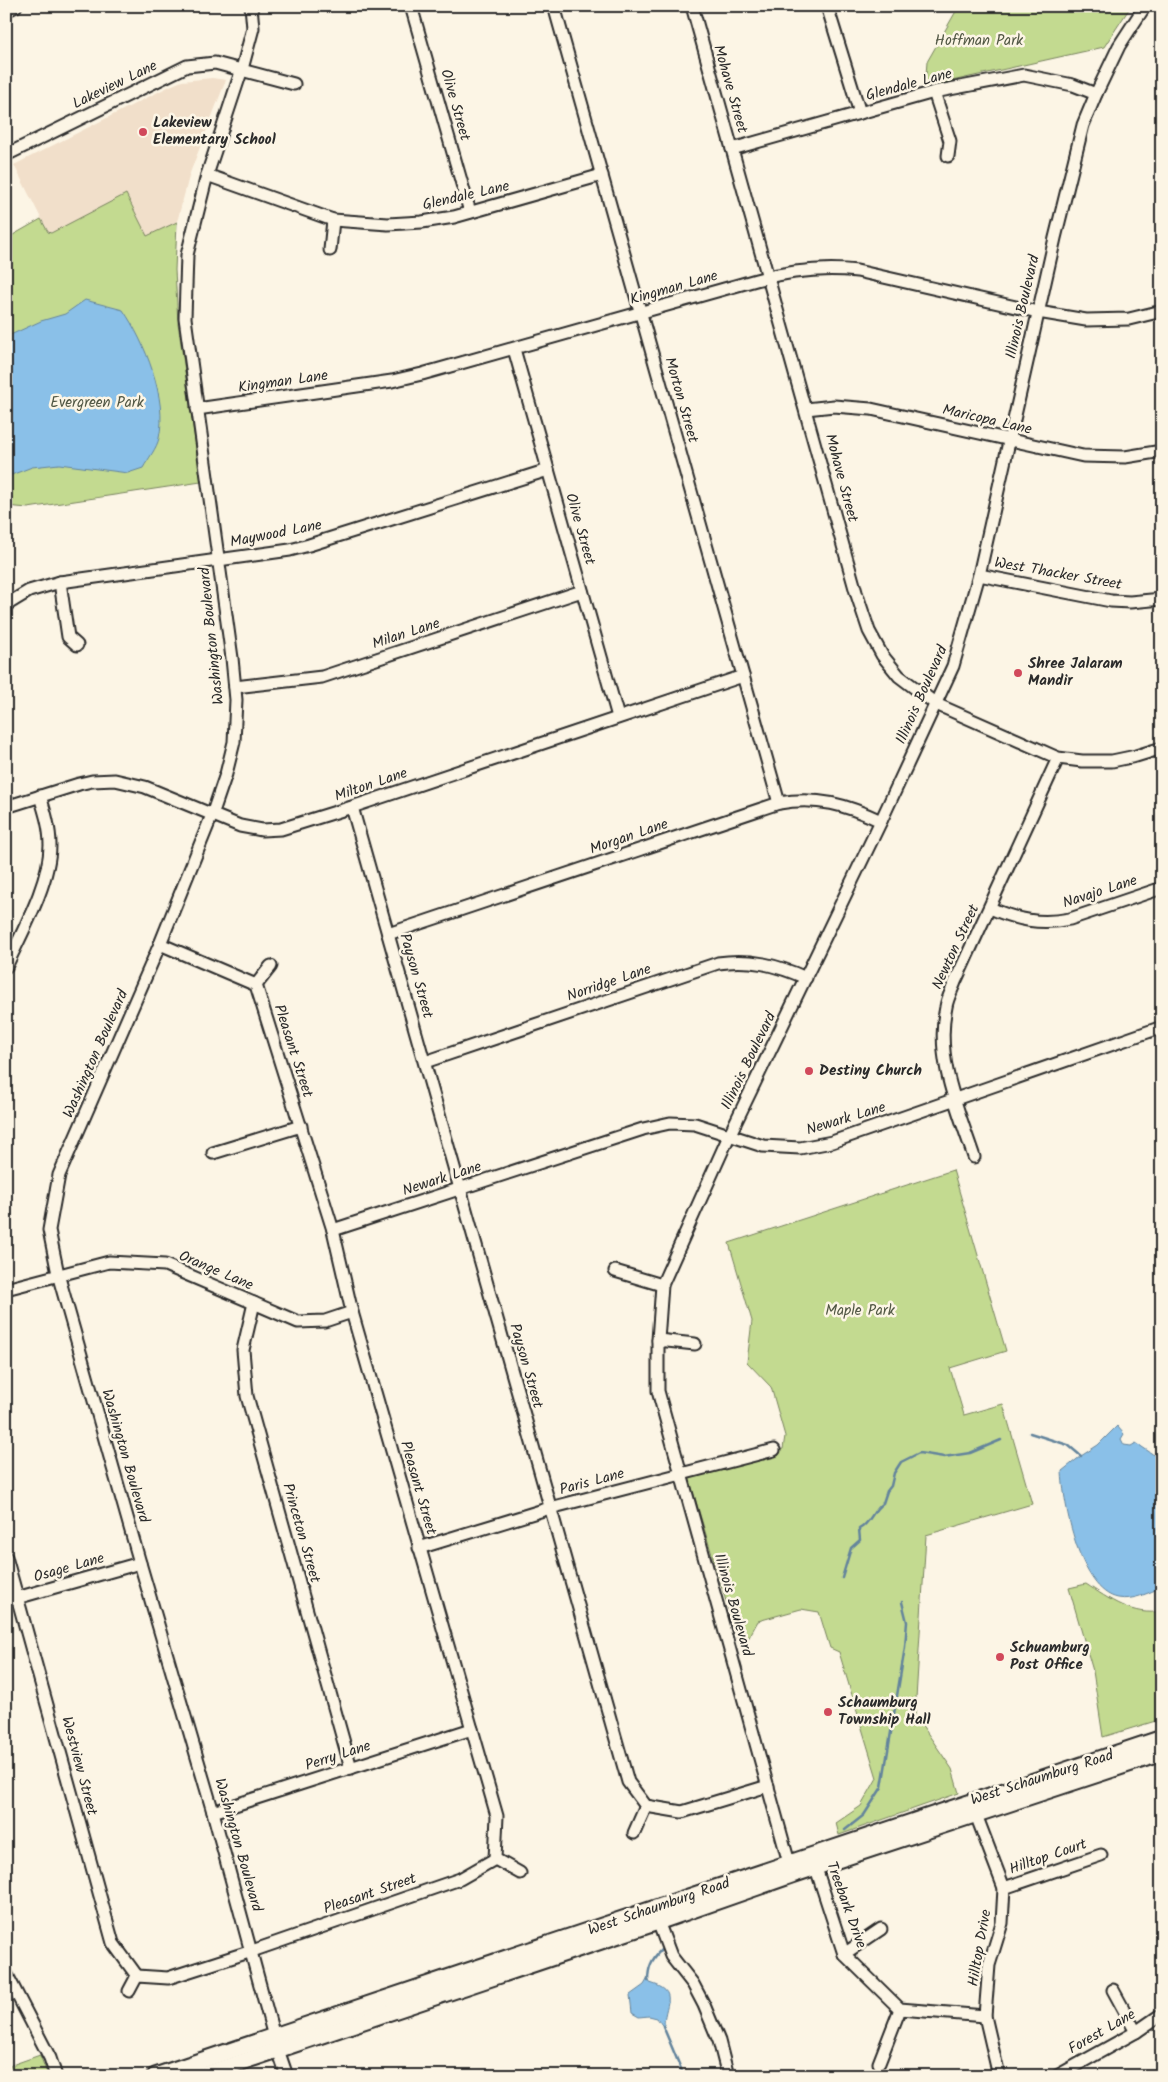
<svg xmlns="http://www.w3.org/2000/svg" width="1168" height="2082" font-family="Kalam,sans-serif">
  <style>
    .built { fill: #f1dfca }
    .green { fill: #c3da90; stroke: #77825e }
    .water { fill: #8ac0e8; stroke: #64849c }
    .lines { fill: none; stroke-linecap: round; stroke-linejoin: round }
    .stream { stroke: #64849c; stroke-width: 2.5 }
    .minor-casing { stroke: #2b2b2b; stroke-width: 15 }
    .major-casing { stroke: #2b2b2b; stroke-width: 19 }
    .minor { stroke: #fcf5e5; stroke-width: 11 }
    .major { stroke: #fcf5e5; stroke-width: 15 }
    .poi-dot { fill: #d1495b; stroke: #fcf5e5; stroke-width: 2 }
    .labels { text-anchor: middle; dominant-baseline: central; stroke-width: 5; stroke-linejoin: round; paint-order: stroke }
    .park-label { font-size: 15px; fill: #515744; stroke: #fcf5e5 }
    .street-label { font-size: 15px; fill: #2b2b2b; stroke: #fcf5e5 }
    .poi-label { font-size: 15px; font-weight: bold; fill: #2b2b2b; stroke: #fcf5e5; text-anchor: start }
  </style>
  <rect width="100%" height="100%" fill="#fcf5e5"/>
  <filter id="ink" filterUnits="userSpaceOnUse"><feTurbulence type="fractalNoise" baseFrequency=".02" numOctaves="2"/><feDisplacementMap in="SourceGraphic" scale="10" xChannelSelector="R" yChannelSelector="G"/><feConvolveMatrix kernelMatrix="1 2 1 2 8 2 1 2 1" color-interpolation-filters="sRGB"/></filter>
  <g filter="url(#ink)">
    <!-- built -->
    <path class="built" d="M212 78 226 80 190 173 177 222 147 237 48 232 14 165 170 86 182 81Z"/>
    <!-- green -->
    <g class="green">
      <path d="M959 6H1131L1104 47 925 87 927 62Z"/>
      <path d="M126 194 147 236 177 222 175 270 178 323 201 482 28 508 6 506V239L41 219 48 232 51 233Z"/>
      <path d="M953 1170 1006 1351 950 1368 964 1415 1003 1404 1032 1504 926 1535 915 1715 952 1769 959 1793 839 1835 836 1823 861 1806 877 1778 839 1652 830 1648 819 1612 801 1609 758 1621 748 1639 738 1641 688 1475 783 1449 785 1436 771 1387 747 1362 752 1321 729 1243Z"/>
      <path d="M1086 1584C1109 1599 1133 1617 1162 1611V1719L1103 1737 1093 1671 1069 1588Z"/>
      <path d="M40 2055 48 2076H6V2067Z"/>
    </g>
    <!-- water -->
    <g class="water">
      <path d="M85 300 123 310C145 342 168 399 159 438 157 448 148 459 143 468L128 473 59 464 32 467 6 477V337L41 321 65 314Z"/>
      <path d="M1117 1426 1124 1434 1121 1439 1124 1445 1131 1446 1136 1443 1154 1455 1162 1456V1587C1148 1593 1133 1601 1118 1598 1080 1591 1063 1503 1062 1471L1081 1456 1098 1445Z"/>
      <path d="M648 1978 650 1983C681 1992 663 2004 664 2028L657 2018 649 2016 639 2017 632 2013 630 1995 644 1985Z"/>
    </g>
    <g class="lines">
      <!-- stream -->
      <g class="stream">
        <path d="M1030 1433 1068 1445 1081 1456"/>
        <path d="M842 1578 851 1548 860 1540 859 1529C871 1523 872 1510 883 1503L887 1491 891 1486 894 1473 901 1462 919 1453 944 1457 970 1453 1001 1440"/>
        <path d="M845 1830 864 1815 882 1787 905 1647 907 1622 902 1602"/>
        <path d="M648 1981C648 1968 651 1960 661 1950"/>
        <path d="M663 2026 684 2076"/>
      </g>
      <defs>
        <g id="minor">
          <path d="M251 6 253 28 242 69 207 175 187 255 185 318 232 658 236 700 234 742 226 774 212 815 160 944 59 1175 49 1230 58 1274 140 1563 213 1812 276 2044 287 2076"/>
          <path d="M411 6 470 212"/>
          <path d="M554 6 779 803"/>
          <path d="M692 6 856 592 869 631 882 655 899 676 936 704 1058 758 1082 761H1112L1136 756 1162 748"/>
          <path d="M827 6 860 113"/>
          <path d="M6 11 16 6"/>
          <path d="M934 92 950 141 948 156"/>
          <path d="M732 149 934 92 1024 75 1073 85 1096 94"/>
          <path d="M6 155 187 66 215 63 294 84"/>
          <path d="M207 175 333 220 388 224 422 222 454 217 602 175"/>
          <path d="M330 250 333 220"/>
          <path d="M514 349 618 717"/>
          <path d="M197 409 392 381 422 374 756 280C790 271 822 267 857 271L1038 312 1086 320 1129 319 1162 311"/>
          <path d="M806 409 834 406 871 409 1083 456 1125 457 1162 451"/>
          <path d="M979 575 1111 601 1130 602 1162 599"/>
          <path d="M60 582 68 637 77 645"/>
          <path d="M6 605 29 591 60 582 290 550 309 545 548 470"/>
          <path d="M235 687 322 677 582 591"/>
          <path d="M6 807 79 784 92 781 115 780 145 787 240 826 262 830 281 829 352 807 743 676"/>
          <path d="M352 807 628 1782 646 1806 682 1812 768 1786"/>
          <path d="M990 908C1017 920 1040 925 1070 919L1162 888"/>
          <path d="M388 934 779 803C817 796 847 805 881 821"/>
          <path d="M160 944 256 985 333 1230 352 1312 497 1816 495 1859 520 1873"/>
          <path d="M6 967C22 932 50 883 50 845 50 828 45 812 40 796"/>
          <path d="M256 985 271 966"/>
          <path d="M425 1062 718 963C749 958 777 965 806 978"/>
          <path d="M213 1153 301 1126"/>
          <path d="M974 1157C958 1109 935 1059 946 1007 947 999 952 990 955 982L1058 758"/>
          <path d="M333 1230 643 1129 670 1123 695 1124 763 1146 800 1148 832 1142 1162 1027"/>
          <path d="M615 1271 662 1285"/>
          <path d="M6 1289 109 1262 165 1265 298 1322 325 1321 352 1312"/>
          <path d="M254 1303 243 1350 247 1396 351 1768"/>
          <path d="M658 1340 695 1344"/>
          <path d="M419 1548 550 1508 774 1450"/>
          <path d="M6 1557 113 1943 137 1976 129 1991"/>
          <path d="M6 1601 140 1563"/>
          <path d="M973 1807 1004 1888 1002 1923 989 1965 985 2016 999 2076"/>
          <path d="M213 1812 472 1729"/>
          <path d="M634 1833 646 1806"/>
          <path d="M814 1862 844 1954 900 2009 985 2016"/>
          <path d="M791 1870 658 1391V1340L662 1285 729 1136 881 821 953 666 979 575 1055 238 1083 125 1096 94 1119 46 1145 6"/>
          <path d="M1004 1888 1101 1855"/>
          <path d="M656 1916 671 1956 693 1984 704 2005 719 2041 728 2076"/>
          <path d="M844 1954 881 1929"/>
          <path d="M6 1973 50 2058 56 2076"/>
          <path d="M137 1976 168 1978 252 1951 460 1879 495 1859"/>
          <path d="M1113 1990 1136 2032"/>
          <path d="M879 2063 900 2009"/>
          <path d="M1057 2076 1136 2032 1162 2014"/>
        </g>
        <g id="major">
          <path d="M155 2076 1162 1738"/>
          <path d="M200 2076 658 1922 792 1875 1162 1753"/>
        </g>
      </defs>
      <!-- minor casing -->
      <use href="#minor" class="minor-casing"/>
      <!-- major casing -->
      <use href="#major" class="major-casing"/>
      <!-- minor -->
      <use href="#minor" class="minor"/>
      <!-- major -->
      <use href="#major" class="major"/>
    </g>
  </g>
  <!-- markers -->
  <g class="poi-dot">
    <circle cx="143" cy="132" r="5"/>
    <circle cx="1018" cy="673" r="5"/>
    <circle cx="809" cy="1071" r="5"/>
    <circle cx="1000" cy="1657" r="5"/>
    <circle cx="828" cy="1712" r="5"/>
  </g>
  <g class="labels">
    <!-- park labels -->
    <g class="park-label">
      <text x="979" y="41">Hoffman Park</text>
      <text x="97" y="403">Evergreen Park</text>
      <text x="860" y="1311">Maple Park</text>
    </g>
    <!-- street labels -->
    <g class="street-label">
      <text transform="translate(115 85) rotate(-26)">Lakeview Lane</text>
      <text transform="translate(909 85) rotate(-15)">Glendale Lane</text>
      <text transform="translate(730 89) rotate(74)">Mohave Street</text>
      <text transform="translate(455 105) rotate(74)">Olive Street</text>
      <text transform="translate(466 196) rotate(-13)">Glendale Lane</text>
      <text transform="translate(674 288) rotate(-16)">Kingman Lane</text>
      <text transform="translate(1023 307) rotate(-77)">Illinois Boulevard</text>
      <text transform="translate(283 382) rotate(-8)">Kingman Lane</text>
      <text transform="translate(681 400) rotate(74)">Morton Street</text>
      <text transform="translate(987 420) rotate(13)">Maricopa Lane</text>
      <text transform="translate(841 478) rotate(75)">Mohave Street</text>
      <text transform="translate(580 529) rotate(74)">Olive Street</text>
      <text transform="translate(276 534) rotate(-11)">Maywood Lane</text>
      <text transform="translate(1058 574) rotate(10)">West Thacker Street</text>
      <text transform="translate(406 634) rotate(-18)">Milan Lane</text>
      <text transform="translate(212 636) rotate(-96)">Washington Boulevard</text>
      <text transform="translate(922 695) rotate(-66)">Illinois Boulevard</text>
      <text transform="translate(371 785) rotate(-19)">Milton Lane</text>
      <text transform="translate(629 837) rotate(-19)">Morgan Lane</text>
      <text transform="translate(1100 892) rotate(-18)">Navajo Lane</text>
      <text transform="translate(956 947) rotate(-65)">Newton Street</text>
      <text transform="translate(416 976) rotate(74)">Payson Street</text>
      <text transform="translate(609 983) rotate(-19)">Norridge Lane</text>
      <text transform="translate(293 1051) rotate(72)">Pleasant Street</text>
      <text transform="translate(96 1054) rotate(-66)">Washington Boulevard</text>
      <text transform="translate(749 1061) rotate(-64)">Illinois Boulevard</text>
      <text transform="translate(846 1119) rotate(-17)">Newark Lane</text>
      <text transform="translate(442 1179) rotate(-18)">Newark Lane</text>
      <text transform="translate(216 1271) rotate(23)">Orange Lane</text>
      <text transform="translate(526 1366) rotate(74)">Payson Street</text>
      <text transform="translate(125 1456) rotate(74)">Washington Boulevard</text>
      <text transform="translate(592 1482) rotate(-15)">Paris Lane</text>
      <text transform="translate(418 1488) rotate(74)">Pleasant Street</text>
      <text transform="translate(301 1533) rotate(74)">Princeton Street</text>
      <text transform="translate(69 1568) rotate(-16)">Osage Lane</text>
      <text transform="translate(733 1605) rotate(74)">Illinois Boulevard</text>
      <text transform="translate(338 1756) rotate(-18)">Perry Lane</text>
      <text transform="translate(79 1766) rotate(75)">Westview Street</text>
      <text transform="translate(1042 1778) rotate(-18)">West Schaumburg Road</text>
      <text transform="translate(238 1845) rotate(74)">Washington Boulevard</text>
      <text transform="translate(1048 1857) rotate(-19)">Hilltop Court</text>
      <text transform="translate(370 1894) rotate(-19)">Pleasant Street</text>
      <text transform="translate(846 1905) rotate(70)">Treebark Drive</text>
      <text transform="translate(659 1907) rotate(-19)">West Schaumburg Road</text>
      <text transform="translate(980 1948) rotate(-80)">Hilltop Drive</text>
      <text transform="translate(1102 2032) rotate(-30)">Forest Lane</text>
    </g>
    <!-- poi labels -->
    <g class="poi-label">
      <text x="153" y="123">Lakeview<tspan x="153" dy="17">Elementary School</tspan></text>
      <text x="1028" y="664">Shree Jalaram<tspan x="1028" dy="17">Mandir</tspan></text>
      <text x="819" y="1071">Destiny Church</text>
      <text x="1010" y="1648">Schuamburg<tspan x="1010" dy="17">Post Office</tspan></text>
      <text x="838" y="1703">Schaumburg<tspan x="838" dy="17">Township Hall</tspan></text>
    </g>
  </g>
  <!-- margin -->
  <rect width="1168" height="2082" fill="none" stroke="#fcf5e5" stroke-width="25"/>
  <rect x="12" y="12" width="1143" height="2057" fill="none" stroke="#2b2b2b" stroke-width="2" filter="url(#ink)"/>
</svg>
